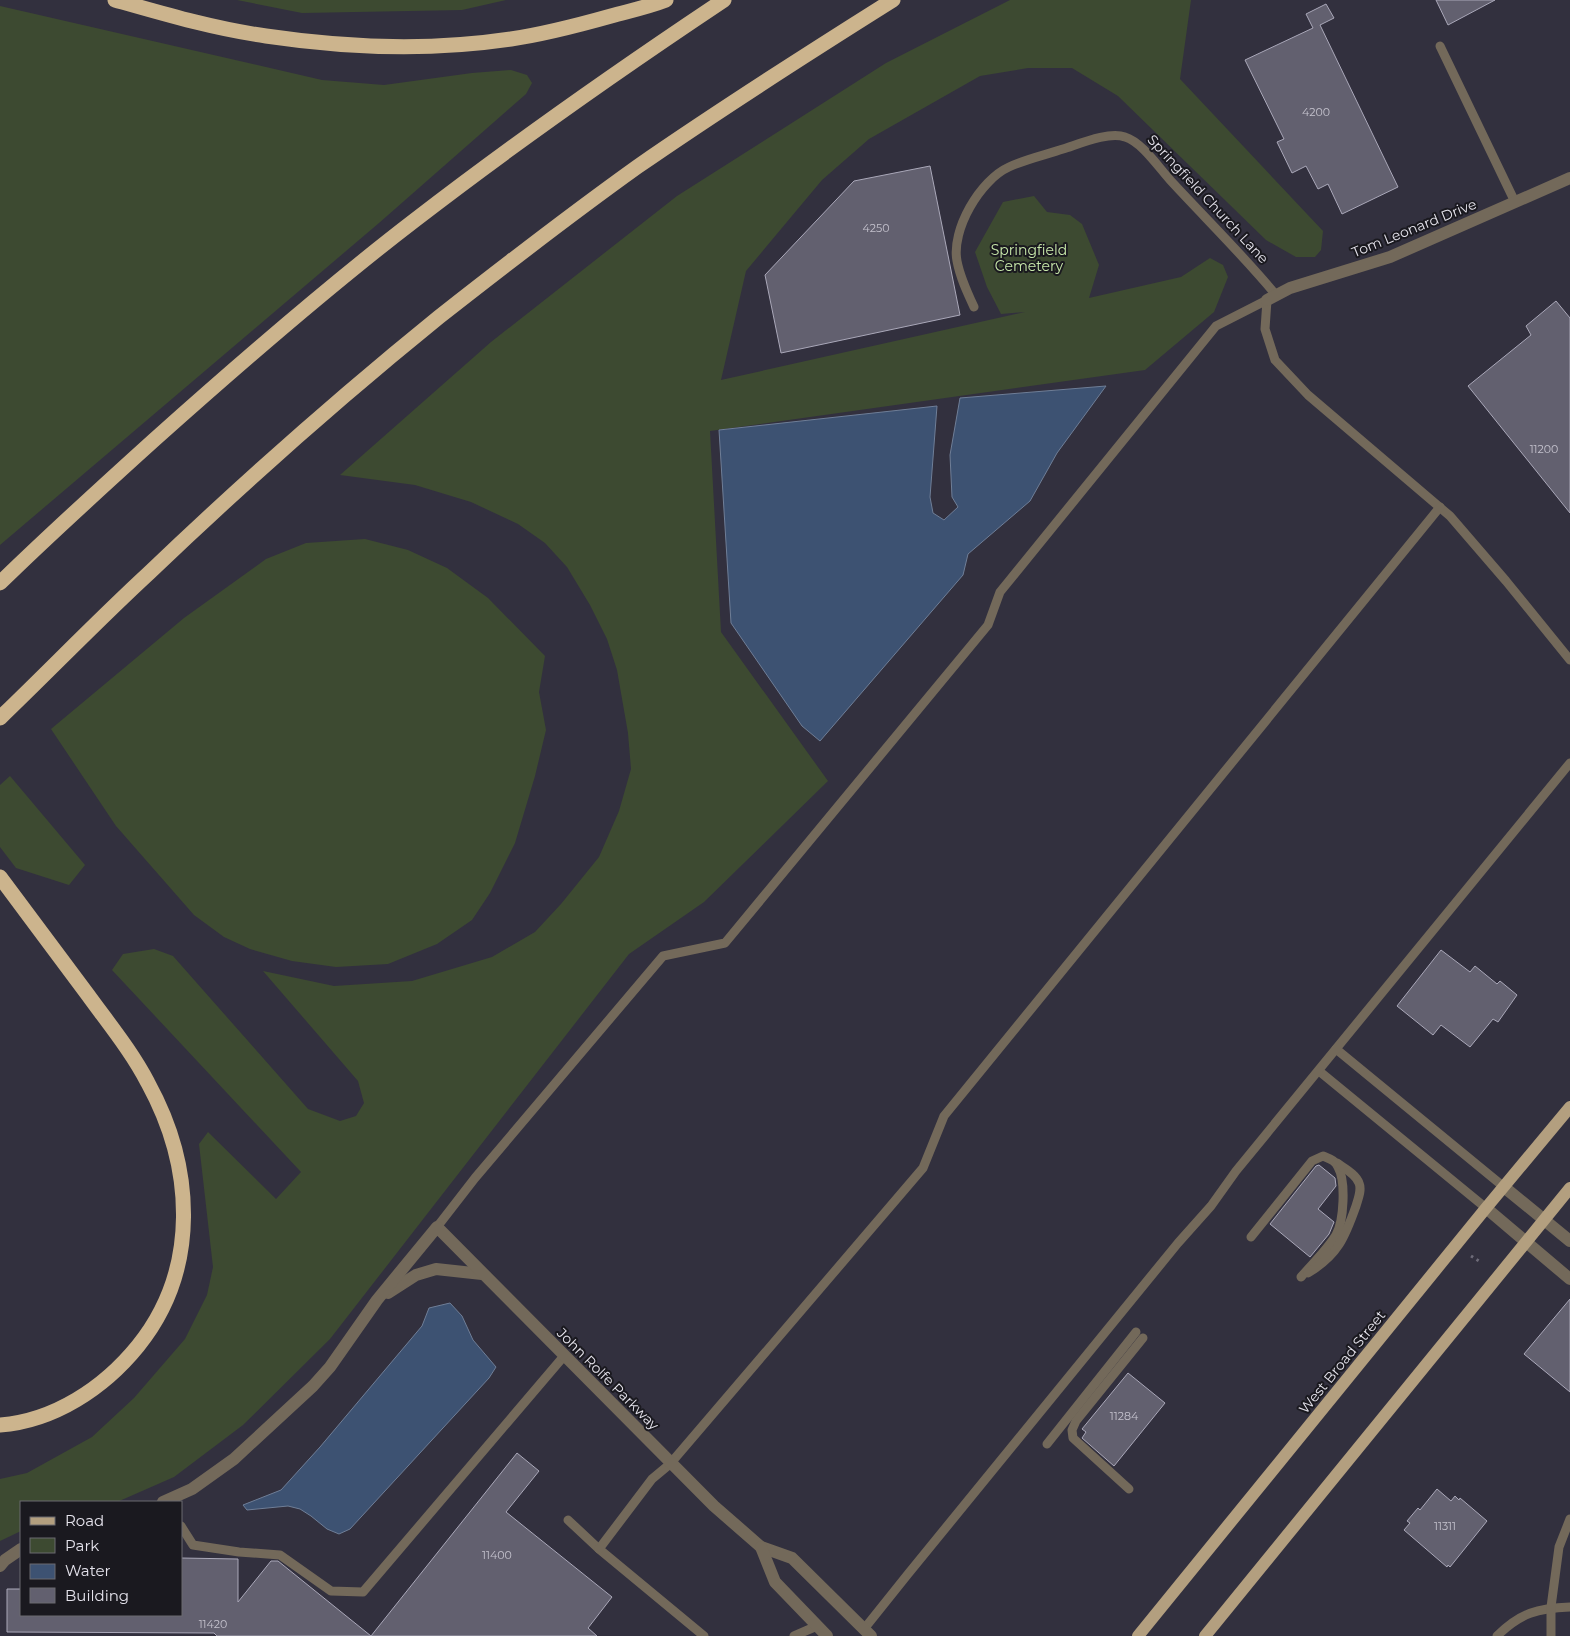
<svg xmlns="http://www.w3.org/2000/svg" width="1570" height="1636" font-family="Montserrat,sans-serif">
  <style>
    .green { fill: #3d4a31 }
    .water { fill: #3d5272; stroke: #6f7e97 }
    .building { fill: #62606f; stroke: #aaa8b9 }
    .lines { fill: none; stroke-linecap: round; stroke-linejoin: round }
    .path { stroke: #6d6b78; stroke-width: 3; stroke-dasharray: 2.5 4; stroke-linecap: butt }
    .service { stroke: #73695a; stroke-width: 9 }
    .minor { stroke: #73695a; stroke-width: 12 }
    .primary { stroke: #b39f7f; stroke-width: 12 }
    .motorway { stroke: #ccb48d; stroke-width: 15 }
    .labels { text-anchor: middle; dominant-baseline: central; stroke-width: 4; stroke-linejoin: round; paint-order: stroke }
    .number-label { font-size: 11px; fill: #c4c2cd }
    .street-label { font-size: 14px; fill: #e5e3ec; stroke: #1a191f }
    .park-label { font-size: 14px; fill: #c9e9ab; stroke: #1a191f }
  </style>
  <rect width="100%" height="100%" fill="#32303e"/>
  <!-- green -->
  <g class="green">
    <path d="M237 0H506L462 10 302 13Z"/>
    <path d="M1010 0H1191L1180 79 1323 231 1321 250 1315 257H1296L1266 240 1118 96 1072 68H1028L980 76 869 139 822 180 746 271 721 380 1025 312 1001 314 987 287 975 252 1003 202 1034 196 1047 212 1070 215 1082 224 1099 265 1089 298 1181 277 1210 258 1223 265 1228 277 1214 312 1145 370 710 431 721 632 828 781 704 902 629 954 330 1339 243 1425 174 1477 117 1502H21V1531L0 1541V1479L27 1473 92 1437 134 1398 185 1339 207 1295 213 1267 199 1144 208 1132 276 1199 301 1172 112 970 123 954 154 949 173 956 308 1109 340 1121 356 1116 364 1103 358 1081 263 971 334 986 412 981 492 957 535 932 561 904 599 857 619 811 631 769 628 733 617 670 607 639 590 605 567 567 545 543 518 524 471 502 415 485 340 475 491 342 677 196 886 63Z"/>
    <path d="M0 6 322 80 384 85 472 73 511 70 527 75 532 83 526 94 379 223 0 545Z"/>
    <path d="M365 539 408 550 447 568 488 598 545 656 539 692 546 730 535 776 515 843 490 893 472 920 437 944 388 964 336 967 292 961 250 949 224 937 194 915 116 826 51 729 184 618 266 559 306 543Z"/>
    <path d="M10 776 85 865 69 885 16 868 0 847V785Z"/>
  </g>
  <!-- water -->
  <g class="water">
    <path d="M1106 386 1057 453 1030 501 968 554 963 575 820 741 802 726 731 623 719 430 937 406 930 497 933 513 944 520 958 507 952 497 950 455 960 398Z"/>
    <path d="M450 1303 462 1316 473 1340 496 1367 489 1378 350 1529 339 1534 327 1529 311 1516 300 1509 288 1506 247 1510 243 1505 281 1490 320 1447 422 1326 429 1308Z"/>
  </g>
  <!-- building -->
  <g class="building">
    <path d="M1436 0H1495L1448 25Z"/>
    <path d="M1326 4 1334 18 1320 25 1398 187 1342 214 1328 184 1318 189 1306 166 1292 173 1277 142 1284 139 1245 60 1313 28 1306 14Z"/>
    <path d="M930 166 960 315 781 353 765 275 854 181Z"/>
    <path d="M1556 301 1570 318V513L1468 386 1531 335 1526 326Z"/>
    <path d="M1441 950 1470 972 1475 966 1497 984 1500 981 1517 995 1498 1022 1493 1019 1470 1047 1441 1025 1433 1035 1397 1006Z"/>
    <path d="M1319 1165 1335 1178 1336 1186 1318 1209 1334 1222 1329 1234 1310 1257 1270 1224 1316 1166Z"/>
    <path d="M1570 1299V1392L1524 1354Z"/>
    <path d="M1128 1373 1165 1403 1114 1466 1082 1438 1086 1432 1082 1429Z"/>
    <path d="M517 1453 539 1471 506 1512 612 1597 588 1628 597 1636H217L214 1633 7 1632V1589H21V1615H181V1558L238 1559V1602L271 1561H278L371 1636Z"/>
    <path d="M1437 1489 1451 1501 1455 1496 1459 1500 1460 1498 1487 1521 1450 1567 1448 1565 1447 1567 1404 1530 1410 1523 1407 1521 1418 1508 1420 1510Z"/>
  </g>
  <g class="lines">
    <!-- path -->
    <path class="path" d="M1471 1256 1479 1261"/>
    <!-- service -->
    <g class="service">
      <path d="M1440 46 1515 202"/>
      <path d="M1267 300 1265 329 1275 360 1308 395 1450 516 1506 581 1570 660"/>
      <path d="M974 307C967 292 960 277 957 261 951 230 980 180 1009 167 1026 159 1045 155 1063 149 1079 144 1109 131 1125 137 1142 142 1159 168 1171 181 1206 219 1243 255 1276 295"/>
      <path d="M1336 1049 1504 1187"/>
      <path d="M1319 1071 1486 1208"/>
      <path d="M437 1227 475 1178 663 956 725 943 988 625 1000 592 1216 326 1267 300"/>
      <path d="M1251 1237 1312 1161 1323 1156C1330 1159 1335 1160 1338 1167 1346 1181 1344 1221 1336 1235 1327 1250 1312 1264 1301 1277"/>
      <path d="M1308 1273C1338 1255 1345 1237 1356 1206 1358 1199 1362 1190 1359 1183 1356 1174 1344 1168 1337 1163"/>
      <path d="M1047 1444 1136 1332"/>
      <path d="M1129 1489 1073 1438 1072 1430 1076 1421 1143 1338"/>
      <path d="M568 1520 599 1549 704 1636"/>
      <path d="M181 1526 193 1545 239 1552 280 1555 331 1591 363 1592 564 1356"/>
      <path d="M599 1549 652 1479 670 1464 923 1168 944 1116 1440 507"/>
      <path d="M864 1629 908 1574 1178 1243 1211 1206 1236 1171 1570 763"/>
      <path d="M794 1636 817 1626"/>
      <path d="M1497 1636C1520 1613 1538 1608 1570 1607"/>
      <path d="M1551 1636V1607L1559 1547 1570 1519"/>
    </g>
    <!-- minor -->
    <g class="minor">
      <path d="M1267 300 1290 288 1390 257 1570 178"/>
      <path d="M1504 1187 1570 1241"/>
      <path d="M1486 1208 1570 1279"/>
      <path d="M388 1293 416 1275 436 1269 482 1274"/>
      <path d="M163 1502 192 1489 234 1459 313 1386 330 1367 377 1300 437 1227 714 1506 761 1547 792 1558 871 1636"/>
      <path d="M761 1547 775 1582 827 1636"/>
      <path d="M0 1566 5 1560 21 1549"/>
    </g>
    <!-- primary -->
    <g class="primary">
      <path d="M1138 1636 1486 1208 1570 1107"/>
      <path d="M1205 1636 1570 1188"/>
    </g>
    <!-- motorway -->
    <g class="motorway">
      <path d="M115 0C164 14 215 29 266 36 347 48 431 51 511 39 545 34 579 25 611 16 629 11 648 7 666 0"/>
      <path d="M0 583C50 534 102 487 154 440 239 364 325 289 415 220 515 143 619 70 724 0"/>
      <path d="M0 718C50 670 98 620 149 573 242 484 339 398 439 317 504 266 570 215 637 167 721 109 807 54 893 0"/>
      <path d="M0 877C29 916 59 956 88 995 109 1024 132 1052 148 1083 194 1167 200 1269 138 1346 104 1388 54 1421 0 1425"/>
    </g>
  </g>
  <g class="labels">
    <!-- number labels -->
    <g class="number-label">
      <text x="1316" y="112">4200</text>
      <text x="876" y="228">4250</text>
      <text x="1544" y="449">11200</text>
      <text x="1124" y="1416">11284</text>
      <text x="1445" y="1526">11311</text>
      <text x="497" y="1555">11400</text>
      <text x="213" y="1624">11420</text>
    </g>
    <!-- street labels -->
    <g class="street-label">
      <text transform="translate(1208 199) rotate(47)">Springfield Church Lane</text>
      <text transform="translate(1414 228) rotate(-22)">Tom Leonard Drive</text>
      <text transform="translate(1342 1362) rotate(-51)">West Broad Street</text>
      <text transform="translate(608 1379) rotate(45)">John Rolfe Parkway</text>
    </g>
    <!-- park labels -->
    <g class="park-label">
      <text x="1029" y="250">Springfield<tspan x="1029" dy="16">Cemetery</tspan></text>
    </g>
  </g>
  <!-- legend -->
  <rect x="20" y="1501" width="162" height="115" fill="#1a191f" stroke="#6b6a71"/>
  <rect x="30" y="1517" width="25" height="8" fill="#b39f7f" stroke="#6b6a71"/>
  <text x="65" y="1526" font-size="15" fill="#e5e3ec">Road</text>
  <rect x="30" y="1538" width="25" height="15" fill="#3d4a31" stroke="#6b6a71"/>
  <text x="65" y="1551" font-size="15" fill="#e5e3ec">Park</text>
  <rect x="30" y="1564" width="25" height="15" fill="#3d5272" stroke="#6b6a71"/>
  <text x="65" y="1576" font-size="15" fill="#e5e3ec">Water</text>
  <rect x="30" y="1588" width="25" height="15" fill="#62606f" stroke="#6b6a71"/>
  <text x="65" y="1601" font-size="15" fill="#e5e3ec">Building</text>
</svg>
